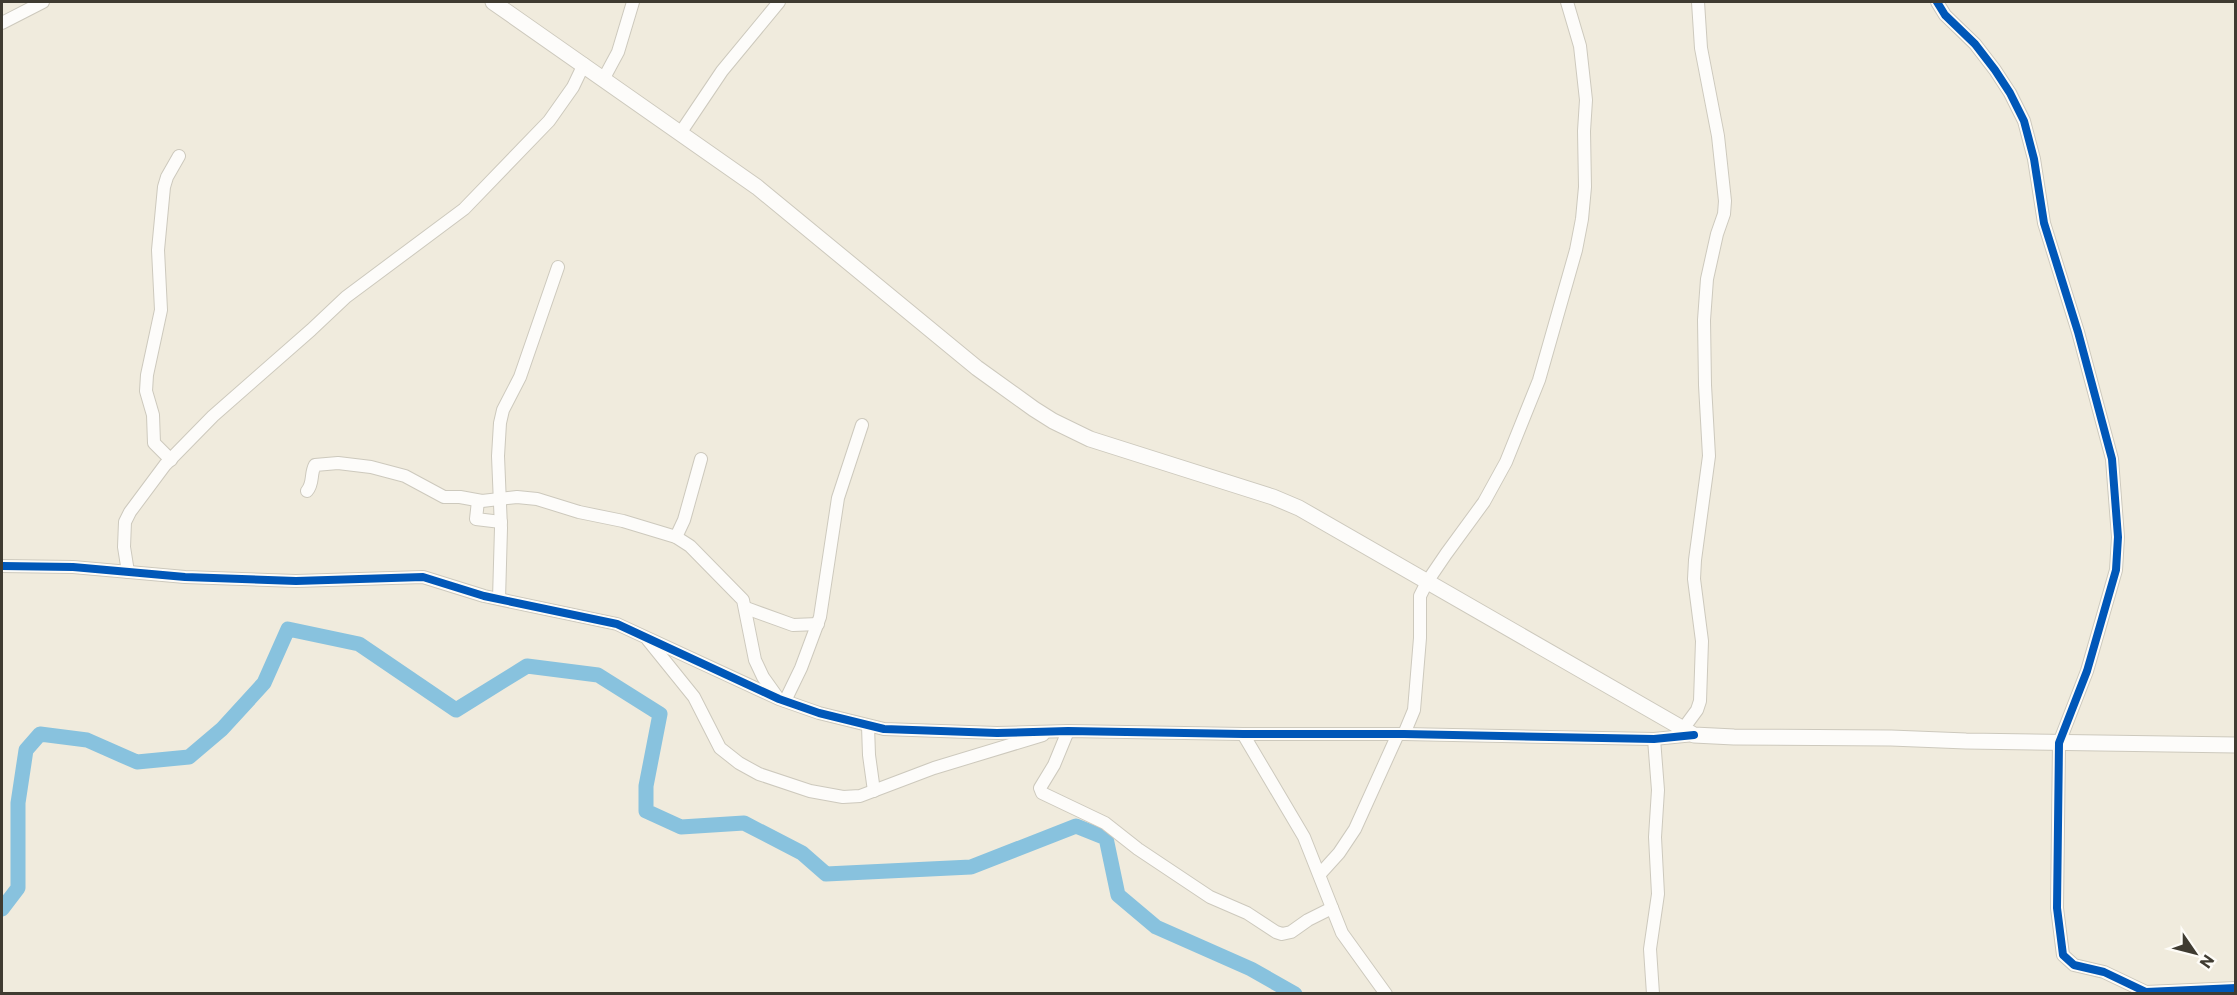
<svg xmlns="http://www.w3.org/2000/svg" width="2237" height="995" font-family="Commissioner,sans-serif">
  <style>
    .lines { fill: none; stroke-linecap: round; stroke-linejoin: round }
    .river { stroke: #88c2de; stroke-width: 15 }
    .minor-casing { stroke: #cdc9bd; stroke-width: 14 }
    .major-casing { stroke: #cdc9bd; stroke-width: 17 }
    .minor { stroke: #fdfcfa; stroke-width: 12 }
    .major { stroke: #fdfcfa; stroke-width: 15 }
    .cycleway-casing { stroke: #fefcf7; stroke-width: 11 }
    .cycleway { stroke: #0057b8; stroke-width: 8 }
  </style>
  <rect width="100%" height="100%" fill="#f0ebdd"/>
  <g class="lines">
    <!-- river -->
    <path class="river" d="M2 909 18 888V803L26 750 40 734 87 740 137 762 189 757 222 729 264 683 288 629 359 644 456 710 527 666 598 675 660 714 646 786V811L681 827 744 823 802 853 826 874 971 867 1076 826 1106 838 1118 895 1156 927 1251 969 1295 994"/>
    <defs>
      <g id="minor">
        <path d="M1937 2 1945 15 1975 44 1995 70 2010 93 2024 121 2034 159 2044 223 2078 332 2112 459 2118 537 2116 570 2087 671 2059 743 2057 908 2063 955 2074 965 2104 972 2146 992 2236 988"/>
        <path d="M2 23 43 2"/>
        <path d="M604 78 618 52 633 2"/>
        <path d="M681 132 722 71 779 2"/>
        <path d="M171 460 154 443 153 415 146 391 147 375 161 310 158 250 164 187 167 177 179 156"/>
        <path d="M307 491C314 483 310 474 315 465L338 463 371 467 405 476 444 497H460L482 501 517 497 537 499 579 512 623 521 676 537 690 546 743 600 755 660 763 677 778 698"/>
        <path d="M478 501 476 519 501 522"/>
        <path d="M676 537 684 520 701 459"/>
        <path d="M2 566 73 567 185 577 296 581 423 577 484 596 617 624 779 699 819 713 884 729 997 733 1068 731 1243 734H1404L1654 739 1694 735"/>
        <path d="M128 572 124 547 125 522 130 512 165 465 213 416 311 330 346 297 464 209 549 121 573 87 584 64"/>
        <path d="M499 599 501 528 498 456 500 423 503 410 520 377 558 267"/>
        <path d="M746 608 793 625 818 624"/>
        <path d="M648 640 694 697 720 748 739 763 759 774 810 791 843 797 860 796 934 768 1043 735"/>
        <path d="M785 701 801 668 820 617 838 498 862 425"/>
        <path d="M868 726 869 755 874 791"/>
        <path d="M1683 729 1697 710 1700 701 1702 641 1694 579 1695 560 1709 456 1705 385 1704 320 1707 279 1717 234 1724 214 1725 201 1718 136 1701 48 1698 2"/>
        <path d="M1068 731 1054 765 1040 788 1042 793 1105 823 1138 849 1210 897 1247 913 1276 932 1282 934 1291 932 1308 920 1332 908"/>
        <path d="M1243 734 1304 837 1342 933 1386 994"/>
        <path d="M1404 734 1414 710 1420 638V596L1427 582 1446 554 1484 502 1506 462 1539 380 1576 250 1582 219 1585 187 1584 131 1586 100 1580 46 1567 2"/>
        <path d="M1320 874 1339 853 1355 829 1398 734"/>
        <path d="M1653 994 1650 949 1658 894 1655 837 1658 790 1654 739"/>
      </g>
      <path id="major" d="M493 2 757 187 977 368 1034 409 1053 421 1090 439 1273 497 1299 508 1694 735 1734 737 1891 738 1966 741 2236 745"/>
    </defs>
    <!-- minor casing -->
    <use href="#minor" class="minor-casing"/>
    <!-- major casing -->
    <use href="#major" class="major-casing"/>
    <!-- minor -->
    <use href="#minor" class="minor"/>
    <!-- major -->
    <use href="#major" class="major"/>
    <defs>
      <g id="cycleway">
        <path d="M1937 2 1945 15 1975 44 1995 70 2010 93 2024 121 2034 159 2044 223 2078 332 2112 459 2118 537 2116 570 2087 671 2059 743 2057 908 2063 955 2074 965 2104 972 2146 992 2236 988"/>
        <path d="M2 566 73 567 185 577 296 581 423 577 484 596 617 624 779 699 819 713 884 729 997 733 1068 731 1243 734H1404L1654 739 1694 735"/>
      </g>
    </defs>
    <!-- cycleway casing -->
    <use href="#cycleway" class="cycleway-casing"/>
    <!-- cycleway -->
    <use href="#cycleway" class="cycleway"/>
  </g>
  <!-- border -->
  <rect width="2237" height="995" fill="none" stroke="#3f3b31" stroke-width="6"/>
  <!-- north arrow -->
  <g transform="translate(2195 953) rotate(125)" stroke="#fefcf7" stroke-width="4.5" paint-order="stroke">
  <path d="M0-4.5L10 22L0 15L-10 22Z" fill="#3f3b31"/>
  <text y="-9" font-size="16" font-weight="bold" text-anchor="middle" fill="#3f3b31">N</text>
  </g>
</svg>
